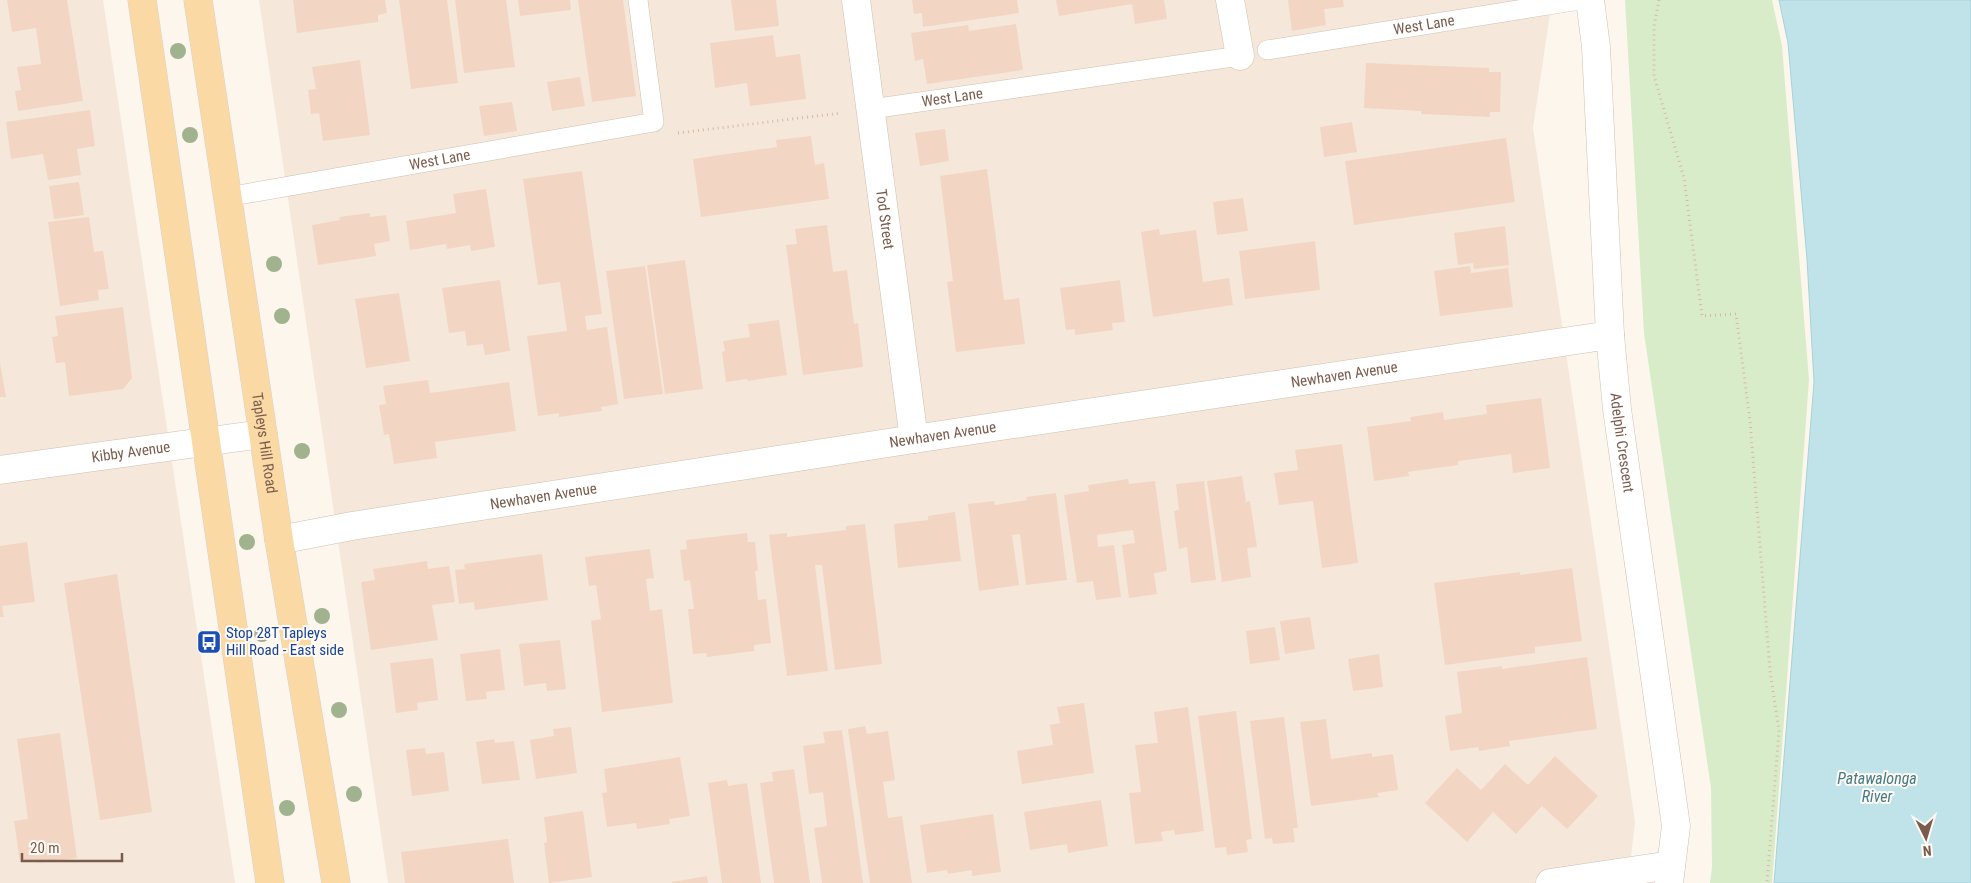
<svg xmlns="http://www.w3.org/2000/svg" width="1971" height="883" font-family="'Roboto Condensed',sans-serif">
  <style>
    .residential { fill: #f5e8da }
    .green { fill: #d8ecc9 }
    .water { fill: #bfe3e8; stroke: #a5d3da }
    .building { fill: #f3d5c3 }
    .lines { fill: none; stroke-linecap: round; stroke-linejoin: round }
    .service-casing { stroke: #d1beb0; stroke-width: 20 }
    .minor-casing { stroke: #d1beb0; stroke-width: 29 }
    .tertiary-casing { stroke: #d1beb0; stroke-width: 29 }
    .primary-casing { stroke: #dad1cd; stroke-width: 29 }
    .path { stroke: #d9b8a5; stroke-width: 3; stroke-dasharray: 1 4; stroke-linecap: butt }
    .service { stroke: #fff; stroke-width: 19 }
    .minor { stroke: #fff; stroke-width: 28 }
    .tertiary { stroke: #fff; stroke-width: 28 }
    .primary { stroke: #fbd9a5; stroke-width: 28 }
    .tree { fill: #a0b28e }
    .labels { text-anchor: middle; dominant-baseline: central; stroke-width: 4; stroke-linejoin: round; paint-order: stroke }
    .street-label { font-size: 15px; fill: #7a5c4d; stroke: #fffaf3 }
    .transit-label { font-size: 15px; fill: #164399; stroke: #fffaf3; text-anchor: start }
    .water-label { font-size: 16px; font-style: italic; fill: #437c86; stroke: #fffaf3 }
  </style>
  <rect width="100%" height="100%" fill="#fdf6ec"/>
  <!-- residential -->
  <g class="residential">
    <path d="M0 0H103L235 883H0Z"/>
    <path d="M259 0H1552L1533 128 1635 822 1628 883H388Z"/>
  </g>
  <!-- green -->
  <path class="green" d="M1625 0H1772L1782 46 1809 380 1772 883H1710L1712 867 1711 788 1644 333Z"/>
  <!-- water -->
  <path class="water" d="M1779 0H1971V883H1774L1814 382 1807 259 1788 43Z"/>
  <!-- building -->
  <g class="building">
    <path d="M7 0H67L83 101 18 111 15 91 21 90 17 67 41 64 36 28 12 32Z"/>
    <path d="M293 0H385L387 13 378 15V22L297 33Z"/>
    <path d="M399 0H447L458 83 411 89Z"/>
    <path d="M455 0H506L515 67 464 73Z"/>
    <path d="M518 0H570L571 10 520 16Z"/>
    <path d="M578 0H623L636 96 592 102Z"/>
    <path d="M731 0H776L779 26 735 31Z"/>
    <path d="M912 0H1017L1019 13 923 27 922 13 914 14Z"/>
    <path d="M1056 0H1164L1167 19 1135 24 1132 4 1059 16Z"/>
    <path d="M1288 0H1343L1344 7 1324 9 1326 25 1292 31Z"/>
    <path d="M1016 24 1023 70 927 84 923 59 915 61 911 33 968 25 969 31Z"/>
    <path d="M773 35 776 57 800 54 806 99 750 106 747 83 715 88 710 43Z"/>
    <path d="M360 60 370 135 323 141 319 113 311 114 308 90 316 89 312 67Z"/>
    <path d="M1366 63 1489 68V72H1501L1500 112H1490V117L1421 114V111L1364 108Z"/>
    <path d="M580 77 585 106 552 111 547 82Z"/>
    <path d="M512 102 517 131 484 136 479 106Z"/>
    <path d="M90 110 95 146 77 149 81 175 48 180 43 154 11 159 6 122Z"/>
    <path d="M1352 122 1357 152 1324 157 1320 127Z"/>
    <path d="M945 129 949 161 920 166 915 133Z"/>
    <path d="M811 136 815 165 824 163 829 199 701 217 693 159 777 147 776 140Z"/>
    <path d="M1506 138 1515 202 1354 225 1345 161Z"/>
    <path d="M987 169 1004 300 1019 298 1025 344 956 352 947 282 953 281 940 176Z"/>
    <path d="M582 171 602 314 585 316 587 330 607 327 618 404 601 407 602 411 559 417V413L538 416 527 336 567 331 560 282 538 285 523 179Z"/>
    <path d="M79 182 84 215 54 219 49 186Z"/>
    <path d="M486 189 495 247 471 251 470 245 447 249 446 244 410 250 406 221 456 213 453 194Z"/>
    <path d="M1243 198 1248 231 1217 235 1213 202Z"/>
    <path d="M370 213V217L386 215 390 241 374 244 376 256 318 265 312 225 340 220 339 217Z"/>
    <path d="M89 217 94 252 103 251 109 289 98 290 99 300 60 306 48 222Z"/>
    <path d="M827 225 833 272 847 270 854 324 858 323 863 367 803 375 786 245 797 244 795 229Z"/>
    <path d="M1505 226 1509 265 1474 269 1473 263 1458 265 1454 233Z"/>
    <path d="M1159 229 1160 235 1196 230 1203 282 1229 278 1233 305 1153 317 1141 232Z"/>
    <path d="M1315 241 1320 290 1245 299 1239 251Z"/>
    <path d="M685 260 703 389 665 394 647 265Z"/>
    <path d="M645 266 663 394 624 399 606 271Z"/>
    <path d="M1470 266 1471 273 1508 268 1513 307 1440 316 1434 271Z"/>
    <path d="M500 280 510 351 485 355 483 344 467 346 465 331 449 333 442 288Z"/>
    <path d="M1120 280 1125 322 1112 323 1113 330 1075 335V329L1066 330 1060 288Z"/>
    <path d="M399 293 410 361 366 368 355 299Z"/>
    <path d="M123 307 132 378 123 389 69 396 65 362 56 363 52 337 58 336 55 316Z"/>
    <path d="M779 320 787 375 748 381 747 379 726 382 722 352 725 351 723 341 750 337 748 324Z"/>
    <path d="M0 363 6 397H0Z"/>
    <path d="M428 380 430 393 509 382 516 431 435 442 437 458 394 464 389 434 384 435 379 405 386 404 383 386Z"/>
    <path d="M1541 398 1550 468 1513 473 1511 454 1458 461V465L1408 472 1409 476 1374 481 1367 427 1411 421 1410 417 1443 412 1444 420 1487 414 1486 405Z"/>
    <path d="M1342 444 1358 563 1322 568 1313 501 1279 505 1274 473 1298 470 1295 450Z"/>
    <path d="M1242 476 1246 502 1250 501 1257 547 1247 548 1251 577 1222 582 1207 481Z"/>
    <path d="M1128 479 1129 484 1155 481 1167 571 1154 573 1157 594 1129 598 1122 545 1135 543 1133 530 1097 535 1098 547 1114 545 1121 597 1096 600 1093 581 1077 583 1064 495 1089 491 1088 485Z"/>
    <path d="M1204 481 1216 580 1191 583 1187 547 1179 549 1174 511 1179 510 1176 484Z"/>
    <path d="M1056 493 1067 580 1026 585 1020 534 1012 535 1019 585 979 591 968 504 994 501 995 505 1027 500 1026 497Z"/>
    <path d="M955 512 961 561 898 568 894 524 928 520V516Z"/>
    <path d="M865 524 882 664 835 670 822 565H815L828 671 787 676 769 535 787 533V537L846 530V526Z"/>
    <path d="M747 533 748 542H755L758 571H755L758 600 766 599 771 643 754 645V651L707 657 706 653 693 654 688 609H694L690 580 684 581 680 550 687 549 686 540Z"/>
    <path d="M27 542 35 602 2 606 4 617H0V546Z"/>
    <path d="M650 549 654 578 646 579 650 611 662 609 673 703 602 712 591 621 601 619 596 585 589 586 585 557Z"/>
    <path d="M542 554 548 600 475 610 474 602 459 604 455 570 465 569 464 564Z"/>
    <path d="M427 561 428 569 449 566 455 602 432 605 438 640 371 650 361 582 375 580 373 569Z"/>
    <path d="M1572 568 1582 641 1535 647V653L1445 665 1434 583 1520 572V575Z"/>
    <path d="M117 574 152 812 100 820 64 583Z"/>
    <path d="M1310 617 1315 649 1285 654 1280 621Z"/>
    <path d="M1275 627 1280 660 1250 664 1246 631Z"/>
    <path d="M560 640 566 689 547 691 546 683 524 686 519 644Z"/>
    <path d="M500 649 505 690 486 692 487 699 466 701 460 654Z"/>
    <path d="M1379 654 1383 687 1353 691 1348 659Z"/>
    <path d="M1587 657 1597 729 1509 741 1510 746 1479 751 1478 747 1450 751 1445 716 1462 713 1457 672 1502 666V669Z"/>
    <path d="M433 658 438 700 417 703 418 710 396 713 390 663Z"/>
    <path d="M1084 703 1094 773 1022 784 1017 751 1053 745 1050 725 1060 723 1057 707Z"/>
    <path d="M1188 707 1204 831 1175 835 1174 830 1161 832 1163 841 1135 844 1129 793 1141 792 1135 745 1158 743 1154 712Z"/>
    <path d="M1236 711 1252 839 1246 840 1248 852 1227 855 1226 847 1215 848 1198 716Z"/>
    <path d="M1284 717 1298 828H1293L1295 842 1273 844 1272 838 1265 839 1250 721Z"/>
    <path d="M1326 719 1331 759 1372 753V757L1393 754 1398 790 1377 793 1379 797 1311 806 1300 722Z"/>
    <path d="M865 726 867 734 888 731 895 780 883 782 888 818 902 816 912 883H870L848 729Z"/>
    <path d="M571 727 577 773 536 779 530 740 554 736 553 729Z"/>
    <path d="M842 730 863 883H822L814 828 827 826 823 792 809 794 803 746 825 743 823 732Z"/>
    <path d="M60 733 77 858 37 863V860L20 862 14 821 28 819 17 739Z"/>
    <path d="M494 739 495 743 514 741 520 780 482 784 476 742Z"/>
    <path d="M425 748 426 754 444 752 449 791 412 796 406 750Z"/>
    <path d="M1555 756 1598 796 1567 829 1542 806 1516 834 1493 812 1467 842 1425 803 1457 768 1481 790 1505 764 1528 785Z"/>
    <path d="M680 757 690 816 669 819 670 824 637 829 636 823 607 827 602 793 607 792 604 769Z"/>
    <path d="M794 769 810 883H774L760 783 773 781 772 772Z"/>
    <path d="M727 780 728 786 747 783 761 883H722L708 783Z"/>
    <path d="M1101 800 1108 846 1068 853 1067 844 1030 850 1024 812Z"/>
    <path d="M583 811 592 877 549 883 544 843 547 842 544 817Z"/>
    <path d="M993 814 1001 872 972 876V870L948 874 947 870 927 873 920 825Z"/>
    <path d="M508 839 514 883H405L401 852Z"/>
    <path d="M707 876 708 883H672V882Z"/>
  </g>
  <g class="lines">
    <defs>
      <g id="service">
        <path id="s1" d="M1267 50 1580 0"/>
        <path id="s2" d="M871 109 1240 56"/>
        <path id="s3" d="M227 197 654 122 638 0"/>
      </g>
      <g id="minor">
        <path id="s4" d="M856 0 914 439"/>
        <path d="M1230 0 1240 56"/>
        <path id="s5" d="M0 470 263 434"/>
        <path id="s6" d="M279 540 352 526 914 439 1610 335"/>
        <path d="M1550 883 1671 865"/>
      </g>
      <g id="tertiary">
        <path id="s7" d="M1590 0 1596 47 1610 335 1617 409 1676 826 1669 883"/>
      </g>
      <g id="primary">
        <path d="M142 0 270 883"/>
        <path id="s8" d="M198 0 279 540 336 883"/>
      </g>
    </defs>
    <!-- service casing -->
    <use href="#service" class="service-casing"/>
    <!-- minor casing -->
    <use href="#minor" class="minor-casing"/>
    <!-- tertiary casing -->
    <use href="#tertiary" class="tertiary-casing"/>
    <!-- primary casing -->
    <use href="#primary" class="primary-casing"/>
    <!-- path -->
    <g class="path">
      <path d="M1659 0 1654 26V76L1684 178 1702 316 1736 314 1750 421 1770 671 1779 731 1767 883"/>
      <path d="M678 133 841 113"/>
    </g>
    <!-- service -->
    <use href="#service" class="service"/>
    <!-- minor -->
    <use href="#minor" class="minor"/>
    <!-- tertiary -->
    <use href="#tertiary" class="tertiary"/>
    <!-- primary -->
    <use href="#primary" class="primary"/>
  </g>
  <!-- trees -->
  <g class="tree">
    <circle cx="178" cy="51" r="8"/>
    <circle cx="190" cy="135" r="8"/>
    <circle cx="274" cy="264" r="8"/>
    <circle cx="282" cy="316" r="8"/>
    <circle cx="302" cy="451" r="8"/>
    <circle cx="247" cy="542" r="8"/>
    <circle cx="322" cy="616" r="8"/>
    <circle cx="262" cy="634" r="8"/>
    <circle cx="339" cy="710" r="8"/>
    <circle cx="354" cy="794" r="8"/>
    <circle cx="287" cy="808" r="8"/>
  </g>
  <!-- icons -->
  <defs>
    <symbol id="bus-square" viewBox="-11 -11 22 22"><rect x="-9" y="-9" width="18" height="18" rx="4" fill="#1a4fb4" stroke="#fffaf3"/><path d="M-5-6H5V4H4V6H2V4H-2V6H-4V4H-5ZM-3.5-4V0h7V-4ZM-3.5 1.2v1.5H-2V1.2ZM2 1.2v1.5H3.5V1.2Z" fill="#fff"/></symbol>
  </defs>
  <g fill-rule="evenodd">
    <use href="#bus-square" x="195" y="628" width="28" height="28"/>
  </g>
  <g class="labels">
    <!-- street labels -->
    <g class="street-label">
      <text stroke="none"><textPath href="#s1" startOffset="159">West Lane</textPath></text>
      <text stroke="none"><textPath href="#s2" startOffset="82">West Lane</textPath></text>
      <text stroke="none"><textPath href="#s3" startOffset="216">West Lane</textPath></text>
      <text stroke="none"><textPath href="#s4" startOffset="221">Tod Street</textPath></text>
      <text stroke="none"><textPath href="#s6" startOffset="1078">Newhaven Avenue</textPath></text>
      <text stroke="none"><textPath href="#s6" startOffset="672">Newhaven Avenue</textPath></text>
      <text stroke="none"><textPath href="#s8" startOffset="448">Tapleys Hill Road</textPath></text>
      <text stroke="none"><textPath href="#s7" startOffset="444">Adelphi Crescent</textPath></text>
      <text stroke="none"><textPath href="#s5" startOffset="132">Kibby Avenue</textPath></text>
      <text stroke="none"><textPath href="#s6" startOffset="268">Newhaven Avenue</textPath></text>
    </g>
    <!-- transit labels -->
    <g class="transit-label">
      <text x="226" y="633">Stop 28T Tapleys<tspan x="226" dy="17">Hill Road - East side</tspan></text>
    </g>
    <!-- water labels -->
    <g class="water-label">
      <text x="1877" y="778">Patawalonga<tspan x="1877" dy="18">River</tspan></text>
    </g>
  </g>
  <!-- north arrow -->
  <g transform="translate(1926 838) rotate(175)" stroke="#fffaf3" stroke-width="4" paint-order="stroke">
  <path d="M0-4L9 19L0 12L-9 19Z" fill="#7a5c4d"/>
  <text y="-8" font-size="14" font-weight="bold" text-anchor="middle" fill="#7a5c4d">N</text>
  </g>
  <!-- scale -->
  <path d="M22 853v8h100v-8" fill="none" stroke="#7a5c4d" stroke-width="2.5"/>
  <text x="30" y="853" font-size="15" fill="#7a5c4d" stroke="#fffaf3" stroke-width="4" paint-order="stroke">20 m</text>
</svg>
